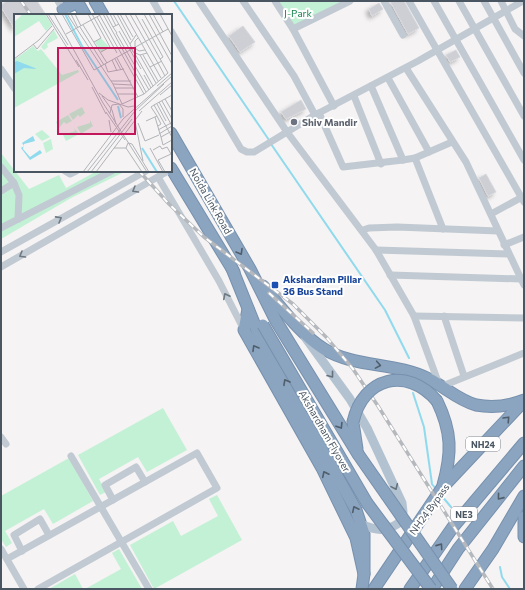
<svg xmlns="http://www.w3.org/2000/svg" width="525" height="590" font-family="Commissioner,sans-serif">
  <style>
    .green { fill: #c3f1d5 }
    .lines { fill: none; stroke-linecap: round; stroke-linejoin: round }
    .stream { stroke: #90daee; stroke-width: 2 }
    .building { fill: #cdcfd5; stroke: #d7d9de; filter: url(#shadow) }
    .highway-casing { stroke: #7690ad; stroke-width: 13 }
    .minor { stroke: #c1cad2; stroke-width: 7 }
    .major { stroke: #b3c2d1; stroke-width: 9 }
    .highway { stroke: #8ba5c1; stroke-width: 11 }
    .rail-casing { stroke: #b5b8bd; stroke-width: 3.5 }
    .rail { stroke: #fff; stroke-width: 2; stroke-dasharray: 6; stroke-linecap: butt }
    .highway-bridge-casing { stroke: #7690ad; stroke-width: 13; stroke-linecap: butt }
    .highway-bridge { stroke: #8ba5c1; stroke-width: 11 }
    .oneway { stroke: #6e7983 }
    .oneway2 { stroke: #505e6b }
    .oneway3 { stroke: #64717d }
    .worship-dot { fill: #6b7280; stroke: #fff; stroke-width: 1.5 }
    .transit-dot { fill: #1a4fb4; stroke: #fff; stroke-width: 1.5 }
    .labels { text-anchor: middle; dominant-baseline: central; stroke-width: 4; stroke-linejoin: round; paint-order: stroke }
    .shield { fill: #fff; stroke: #808990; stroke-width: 1 }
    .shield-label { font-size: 9px; font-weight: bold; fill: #4a5661 }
    .park-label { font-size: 10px; fill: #17864f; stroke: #fff }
    .worship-label { font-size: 10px; font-weight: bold; fill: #5b616d; stroke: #fff; text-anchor: start }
    .street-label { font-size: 10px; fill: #4a5661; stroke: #fff }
    .transit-label { font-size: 10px; font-weight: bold; fill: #164399; stroke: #fff; text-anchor: start }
    .inset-river { fill: none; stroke: #90daee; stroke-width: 2 }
    .inset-road { fill: none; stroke: #b1b4b9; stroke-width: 1 }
    .view { fill: #c2185b; fill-opacity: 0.15; stroke: #c2185b; stroke-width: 2 }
    .inset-edge { fill: none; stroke: #4a5661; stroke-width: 2 }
  </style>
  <defs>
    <filter id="shadow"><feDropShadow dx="-3" dy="3" stdDeviation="2" flood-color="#0004"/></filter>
  </defs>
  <rect width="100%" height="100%" fill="#f5f3f3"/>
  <!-- green -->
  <g class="green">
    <path d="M276 1H344L293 28Z"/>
    <path d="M1 153 29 189 59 175 66 188 97 171H126L71 198 1 239Z"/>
    <path d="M163 408 187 450 147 472 138 457 99 479 106 492 100 495 78 455Z"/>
    <path d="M69 458 93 501 53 524 44 509 5 531 12 543 6 547 1 539V496Z"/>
    <path d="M217 495 242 540 154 589 130 545 173 521 181 536 218 516 209 499Z"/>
    <path d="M119 549 142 589H85L121 569 112 553Z"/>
    <path d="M75 574 83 589H49Z"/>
  </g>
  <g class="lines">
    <!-- stream -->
    <g class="stream">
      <path d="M174 1 269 140"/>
      <path d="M271 144 385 310 409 358"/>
      <path d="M413 393 424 427 432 484 436 489"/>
      <path d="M441 495 451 507"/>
      <path d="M500 567 502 577 510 589"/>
    </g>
  </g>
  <!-- building -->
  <g class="building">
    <path d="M7 1H37L46 15H15V29L1 7V5Z"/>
    <path d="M390 1H404L419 28 408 34Z"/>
    <path d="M379 3 383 9 372 16 369 9Z"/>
    <path d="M243 26 255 42 240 52 229 36Z"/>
    <path d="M456 50 460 57 450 62 446 55Z"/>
    <path d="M301 100 306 109 286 119 281 112Z"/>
    <path d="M486 174 496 192 488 196 479 178Z"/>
  </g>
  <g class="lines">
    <defs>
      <g id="highway">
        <path d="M77 1 85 15"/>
        <path d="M95 1 103 15"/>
        <path d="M63 9 78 2"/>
        <path d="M171 133 250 269 276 321 358 454"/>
        <path d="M171 168 234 272"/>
        <path d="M231 266 258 333 356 510 364 534V574"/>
        <path d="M263 286C281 307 300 334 324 349 355 368 396 362 429 379 445 387 458 400 476 405 493 408 509 406 524 400"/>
        <path d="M248 309 244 330 322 468 356 538 364 574 362 589"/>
        <path d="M437 401C452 432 452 453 443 485"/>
        <path d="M353 422 357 449"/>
        <path d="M524 517V537"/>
        <path d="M374 589 442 488 524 401"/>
        <path d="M410 589 453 527 524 443"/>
        <path d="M432 589 458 549 524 466"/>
        <path d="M465 589 493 549 524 496"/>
      </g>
    </defs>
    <!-- highway casing -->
    <use href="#highway" class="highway-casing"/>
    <!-- minor -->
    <g class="minor">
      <path d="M58 1 67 15"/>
      <path d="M153 1 161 15"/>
      <path d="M199 1 287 132 376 250 414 316 440 387 524 353"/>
      <path d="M243 1 294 76 315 115"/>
      <path d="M275 1 293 29 334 106"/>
      <path d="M384 1 403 35"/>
      <path d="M409 1 524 202"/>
      <path d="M434 1 524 160"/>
      <path d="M459 1 524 116"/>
      <path d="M484 1 524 73"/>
      <path d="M501 1 515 29 524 36"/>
      <path d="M293 29 350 1"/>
      <path d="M171 31 241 149 247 152H254L315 115 418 61 523 1"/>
      <path d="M406 68 466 162 524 285"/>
      <path d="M1 69 15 89"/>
      <path d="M388 78 429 152"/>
      <path d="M371 86 403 160"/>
      <path d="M354 96 381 164"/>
      <path d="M319 113 343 167 403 160 415 158 452 142"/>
      <path d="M415 158 443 229"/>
      <path d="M1 167 14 183 1 191"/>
      <path d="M65 171 70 174 76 171"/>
      <path d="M158 177 219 281 244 330"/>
      <path d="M14 183 19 195 18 219"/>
      <path d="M491 214 524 196"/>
      <path d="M1 228 112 171"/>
      <path d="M363 230 369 228 397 227 498 231"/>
      <path d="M504 245 524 237"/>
      <path d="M376 250 508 254"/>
      <path d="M1 252 146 171"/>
      <path d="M1 267 168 171"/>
      <path d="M390 275 521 279"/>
      <path d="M414 316 524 318"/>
      <path d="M444 316 464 376"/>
      <path d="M1 437 6 444"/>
      <path d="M71 456 149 589"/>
      <path d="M113 500 105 485 136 467 145 482"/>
      <path d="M1 549 24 589"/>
      <path d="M22 551 14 535 40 519 49 535"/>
      <path d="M7 559 197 453 217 488 38 589"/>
    </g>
    <!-- major -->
    <path class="major" d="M305 337 350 399 367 428 402 503 403 512 399 523C385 532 377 531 361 524"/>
    <!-- highway -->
    <use href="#highway" class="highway"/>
    <defs>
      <g id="rail">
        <path d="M21 1 31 15"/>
        <path d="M139 171 169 204 204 237 293 304 327 338 353 369 378 406 493 589"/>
        <path d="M269 293 313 333"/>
      </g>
    </defs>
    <!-- rail casing -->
    <use href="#rail" class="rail-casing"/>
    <!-- rail -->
    <use href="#rail" class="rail"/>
    <defs>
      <g id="highway-bridge">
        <path d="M263 325 367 503 431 589"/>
        <path d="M353 422C363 377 407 366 437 401"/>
        <path d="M358 454 452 589"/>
      </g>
    </defs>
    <!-- highway-bridge casing -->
    <use href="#highway-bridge" class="highway-bridge-casing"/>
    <!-- highway-bridge -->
    <use href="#highway-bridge" class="highway-bridge"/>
  </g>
  <!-- one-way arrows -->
  <defs><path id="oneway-chevron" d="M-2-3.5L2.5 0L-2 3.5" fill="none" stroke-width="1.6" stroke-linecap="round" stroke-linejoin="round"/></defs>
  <g class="oneway">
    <use href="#oneway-chevron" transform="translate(135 190) rotate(150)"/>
    <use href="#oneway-chevron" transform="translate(59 219) rotate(-29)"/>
    <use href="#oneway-chevron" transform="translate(22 255) rotate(150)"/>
    <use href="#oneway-chevron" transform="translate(226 296) rotate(-117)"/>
  </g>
  <g class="oneway2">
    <use href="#oneway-chevron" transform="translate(240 252) rotate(60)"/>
    <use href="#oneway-chevron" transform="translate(255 348) rotate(-120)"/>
    <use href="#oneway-chevron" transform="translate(378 365) rotate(10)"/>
    <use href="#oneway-chevron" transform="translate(286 382) rotate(-119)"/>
    <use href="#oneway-chevron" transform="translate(507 419) rotate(-47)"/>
    <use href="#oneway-chevron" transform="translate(340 426) rotate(58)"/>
    <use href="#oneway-chevron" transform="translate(325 474) rotate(-116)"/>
    <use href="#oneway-chevron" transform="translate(500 497) rotate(129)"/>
    <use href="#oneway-chevron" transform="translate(355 509) rotate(-116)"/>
    <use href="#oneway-chevron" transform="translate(440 546) rotate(-55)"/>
  </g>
  <g class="oneway3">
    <use href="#oneway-chevron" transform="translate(331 375) rotate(52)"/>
    <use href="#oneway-chevron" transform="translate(395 487) rotate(66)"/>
  </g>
  <!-- markers -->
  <circle class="worship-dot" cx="294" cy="122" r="4"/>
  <rect class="transit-dot" x="271" y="281" width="8" height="8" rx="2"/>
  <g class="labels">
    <!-- shield labels -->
    <g class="shield">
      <rect x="466" y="437" width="34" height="14" rx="3"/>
      <rect x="451" y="507" width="26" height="14" rx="3"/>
    </g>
    <g class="shield-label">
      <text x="483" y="444">NH24</text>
      <text x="464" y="514">NE3</text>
    </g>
    <!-- park labels -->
    <g class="park-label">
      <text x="298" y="13">J-Park</text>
    </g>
    <!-- worship labels -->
    <g class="worship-label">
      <text x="302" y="122">Shiv Mandir</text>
    </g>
    <!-- street labels -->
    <g class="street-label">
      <text transform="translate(211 201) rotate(60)">Noida Link Road</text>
      <text transform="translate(325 431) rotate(60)">Akshardham Flyover</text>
      <text transform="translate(429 509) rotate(-54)">NH24 Bypass</text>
    </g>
    <!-- transit labels -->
    <g class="transit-label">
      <text x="283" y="279">Akshardam Pillar<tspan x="283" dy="12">36 Bus Stand</tspan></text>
    </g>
  </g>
  <!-- overview -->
  <g transform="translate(14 14)">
    <rect width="158" height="158" fill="#f5f3f3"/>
    <path d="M9 0H31L38 11 32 17 25 7 0 23V8ZM40 16 44 24 33 30 34 33 30 36 27 33ZM87 24 95 33 87 38 81 28ZM19 32 24 37 27 35 48 61 64 56 65 58 0 94V46ZM68 93 71 99 66 103 64 101 59 106 55 100ZM54 101 58 107 52 110 50 108 45 114 42 108ZM76 106 79 112 67 120 63 113 76 109ZM60 114 65 120 52 127 49 121 61 117ZM28 116 36 123 28 127 21 120ZM37 125 39 135 32 139 29 129Z" fill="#c3f1d5"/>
    <path d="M3 47 21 54 22 55 10 54 0 60V48ZM19 122 21 127 10 130 9 135 16 143 26 136 28 139 16 146 7 134 10 132 8 129Z" fill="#90daee"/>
    <path class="inset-river" d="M51 0 68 32 104 86M104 92 107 104M128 134 143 158"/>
    <path class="inset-road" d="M32 0 65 53M34 0 54 31M40 0 89 89 133 158M48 0 80 56 154 15M53 0 99 70 108 90 130 80 154 59 121 0M57 0 64 14M61 0 67 12M74 0 87 24 80 28M78 0 96 33 87 38M89 0 132 78M92 0 99 13M96 0 102 12M99 0 116 30M103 0 117 26M106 0 119 23M111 0 147 64M116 0 144 49 148 47M130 0 158 50M135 0 146 20M139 0 149 18M146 0 158 22M86 2 130 80M83 3 103 39M128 5 149 43 146 45M69 11 93 49M66 13 90 51M105 17 127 55M102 19 135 76M103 19 99 13 105 10M52 20 88 0M146 20 158 42M122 21 116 30 119 38 126 41 133 39M124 24 121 27V34L125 37 131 36M19 30 23 35 40 15M121 40 139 72M126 41 142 69M129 41 144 67M103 44 124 83M0 45 25 26 38 12M101 45 107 56M62 46 74 66M98 46 103 57M91 50 94 58 110 55M136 53 144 49 151 62M130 61 137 74M97 67H117M99 70 118 71M143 72 158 59M78 73 92 100M101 74H120M85 79 94 86 114 93 120 92M104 80H123M146 81 158 71M158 81 140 91 158 123M88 82 98 96 102 110M151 85 158 97M148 87 158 105M143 90 152 107M125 97 158 68M92 98 111 126M96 99 98 91 105 90 109 95V103M143 102 147 110 144 112M141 103 147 123 158 117M95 106 97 118M121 107 129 147M132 107 143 102 137 93 140 91M124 109 131 127M144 116 157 109M145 120 158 112 145 88M147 123 149 131 158 126M131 127 145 121M100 134H112L128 158M112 134 114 129 118 130 135 158M136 134 149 158M139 136 146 132 148 135 153 133 157 140M69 158 109 105 158 62M73 158 121 97 150 70M77 158 118 105M82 158 128 97M151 158 144 146 157 140"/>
    <path class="view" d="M44 34H121V120H44Z"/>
    <rect width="158" height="158" class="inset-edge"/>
  </g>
  <!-- border -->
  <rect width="525" height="590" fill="none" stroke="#4a5661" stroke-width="4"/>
</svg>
